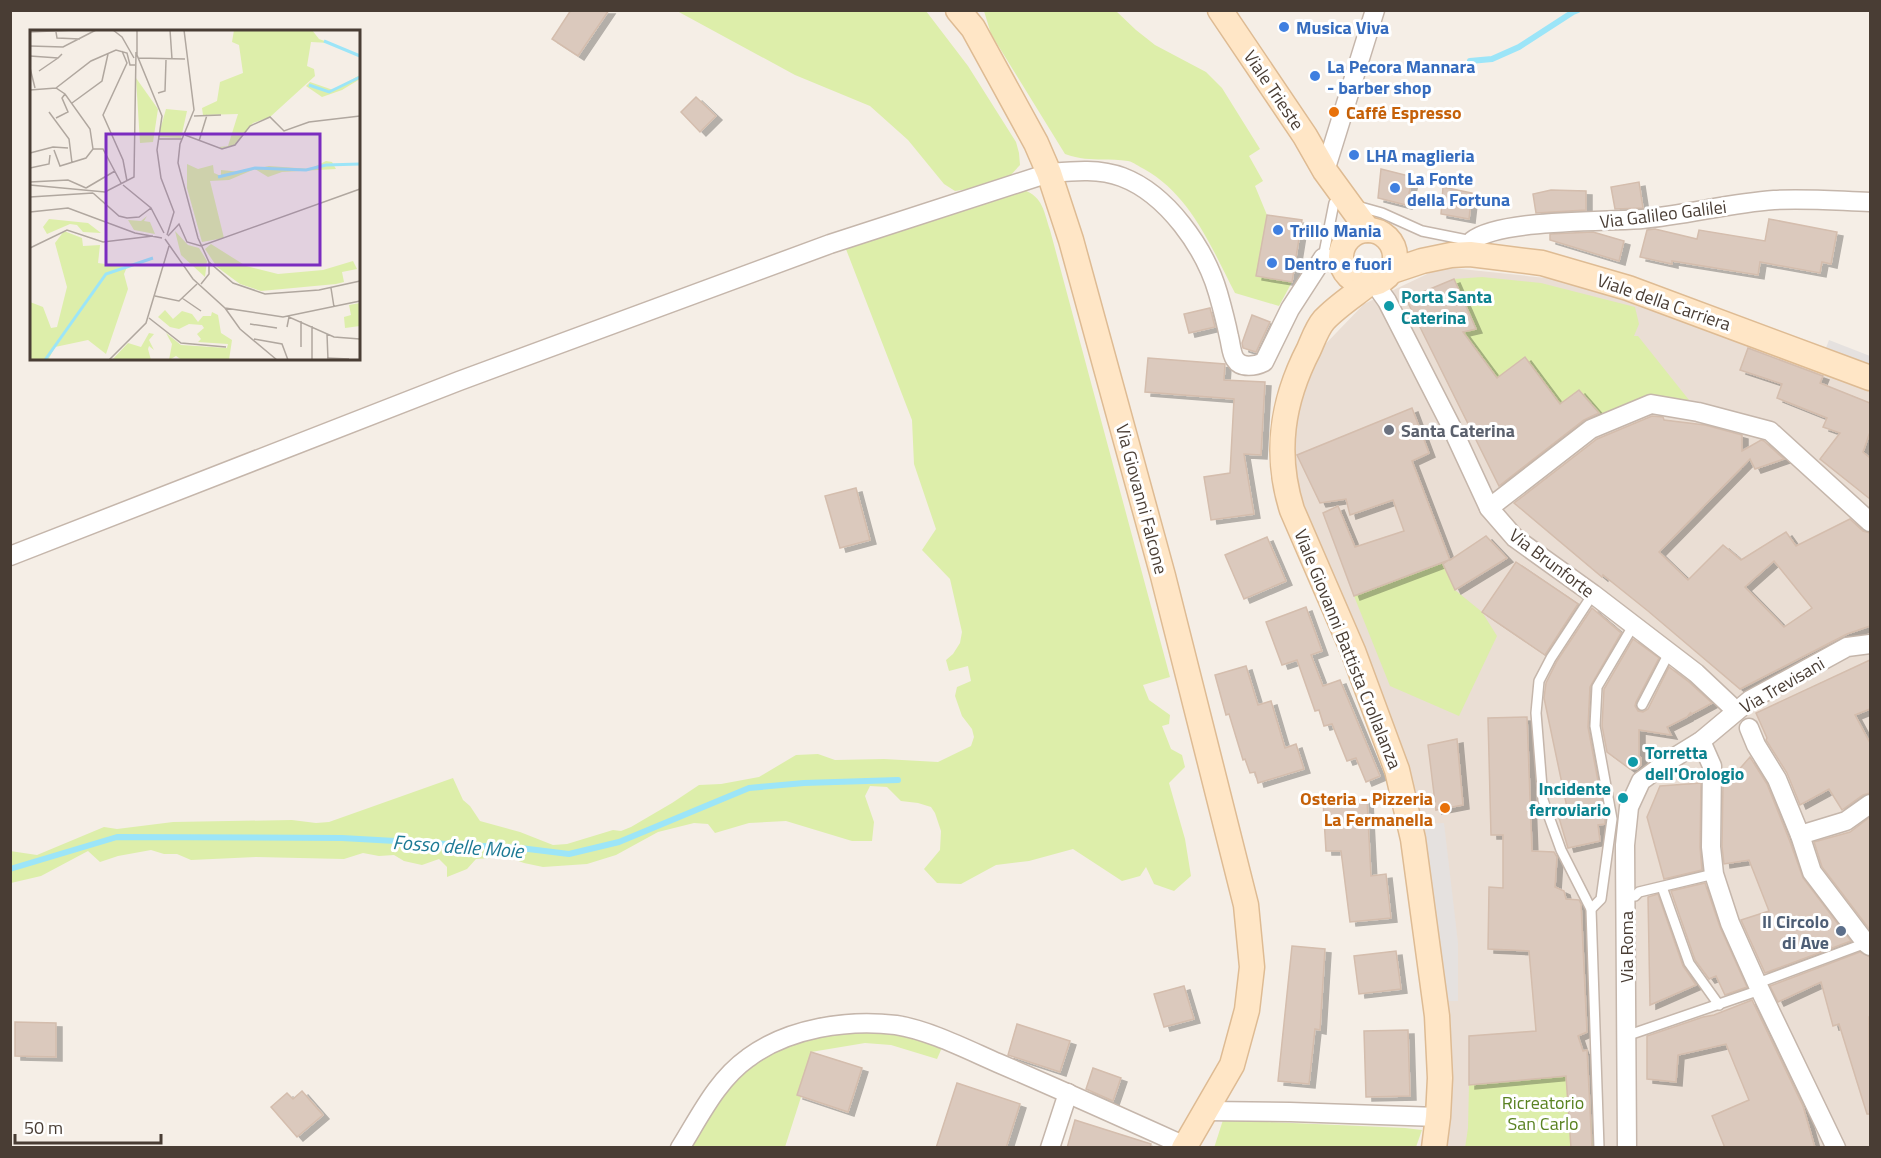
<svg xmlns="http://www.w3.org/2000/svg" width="1881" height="1158" font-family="'Titillium Web',sans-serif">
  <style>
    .residential { fill: #eaded4 }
    .green { fill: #dea }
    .parking { fill: #e5e1df }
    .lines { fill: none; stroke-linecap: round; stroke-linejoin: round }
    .stream { stroke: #9ce5f8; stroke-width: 6 }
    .building { fill: #dbc9bd; stroke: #d4bdad; stroke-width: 1.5; fill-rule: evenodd; filter: url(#shadow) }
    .service-casing { stroke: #c5b6ab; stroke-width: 12 }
    .minor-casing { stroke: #c5b6ab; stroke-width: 21 }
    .secondary-casing { stroke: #debb93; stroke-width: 27 }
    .service { stroke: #fff; stroke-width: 9 }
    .minor { stroke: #fff; stroke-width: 18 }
    .secondary { stroke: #ffe6c6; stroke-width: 24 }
    .shop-dot { fill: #3f7fe0; stroke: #fff; stroke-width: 2 }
    .food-dot { fill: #e8710a; stroke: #fff; stroke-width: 2 }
    .culture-dot { fill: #0f9aa8; stroke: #fff; stroke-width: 2 }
    .worship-dot { fill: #6b7280; stroke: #fff; stroke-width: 2 }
    .service-dot { fill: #5c6f8a; stroke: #fff; stroke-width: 2 }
    .labels { text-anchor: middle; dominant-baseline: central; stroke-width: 6; stroke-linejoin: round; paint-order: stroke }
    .shop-label { font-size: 18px; font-weight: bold; fill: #366cbe; stroke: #fff; text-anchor: start }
    .street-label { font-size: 18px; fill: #493d34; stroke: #fff }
    .food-label { font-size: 18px; font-weight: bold; fill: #c56008; stroke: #fff; text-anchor: start }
    .culture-label { font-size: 18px; font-weight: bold; fill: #0d838f; stroke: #fff; text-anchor: start }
    .worship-label { font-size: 18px; font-weight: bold; fill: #5b616d; stroke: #fff; text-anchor: start }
    .service-label { font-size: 18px; font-weight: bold; fill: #4e5e75; stroke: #fff; text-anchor: end }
    .park-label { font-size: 18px; fill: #598221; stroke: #fff }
    .water-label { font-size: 20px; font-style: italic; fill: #1d7a95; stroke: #fff }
    .inset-river { fill: none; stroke: #9ce5f8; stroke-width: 3 }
    .inset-road { fill: none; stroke: #b0a79f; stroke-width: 1.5 }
    .view { fill: #7b2cbf; fill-opacity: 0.15; stroke: #7b2cbf; stroke-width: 3 }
    .inset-edge { fill: none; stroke: #493d34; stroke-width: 3 }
  </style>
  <defs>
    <filter id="shadow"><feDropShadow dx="6" dy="4" stdDeviation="0" flood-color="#0004"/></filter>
  </defs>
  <rect width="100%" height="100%" fill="#f5eee6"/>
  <!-- residential -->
  <path class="residential" d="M1442 267 1575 281 1870 386V1147H1441L1413 804 1288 470 1284 444 1311 359 1364 304Z"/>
  <!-- green -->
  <g class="green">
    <path d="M677 11H926L968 66 1016 142 1019 153 1020 165 1009 177 968 189 955 191 944 184 908 140 870 106 795 75Z"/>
    <path d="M984 11H1116L1136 30 1155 45 1206 72 1222 88 1260 149 1249 156 1263 181 1255 186 1267 215 1257 276 1292 282 1279 306 1235 293C1212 249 1191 195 1144 169 1139 167 1134 162 1128 161 1105 157 1089 163 1065 154L991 34Z"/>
    <path d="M1024 190C1043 197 1044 212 1050 230L1170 677 1143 685 1149 700 1170 715 1169 724 1162 726 1171 749 1182 755 1185 767 1169 783 1185 839 1191 876 1174 891 1154 884 1146 867 1140 876 1122 881 1073 849 1029 861 996 865 961 884 937 883 924 869 940 850 941 831 935 813 931 807 918 803 901 801 887 787 870 786 865 796 874 822 872 841H852L786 821 749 823 715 833 708 824 694 823 658 832 616 855 587 864 543 867 524 863 507 857 476 859 467 869 447 877V867L439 859 422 865 404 861 394 855 379 856 363 853 344 859 256 857 191 860 177 854H164L151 850 118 856 100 862 88 851 41 876 11 883 10 851 37 855 104 827 117 829 173 822 292 820 316 823 329 822 453 778 463 800 470 806 480 821 520 832 553 845 567 844 613 830 621 831 631 827 672 803 699 785 721 784 759 777 796 755 818 754 835 760 884 759 938 762 971 746 974 737 972 729 962 716 955 696 957 687 971 681 968 666 949 671 946 660 953 654 960 643 962 632 950 579 922 550 936 529 914 464 912 420 844 244Z"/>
    <path d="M1482 277 1541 283 1635 307 1639 324 1634 336H1638L1689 400 1652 398 1600 414 1579 390 1521 432 1553 395 1525 357 1497 378 1463 332 1476 328 1454 279Z"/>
    <path d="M1443 563 1455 590 1482 612 1497 636 1459 716 1390 686 1354 596Z"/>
    <path d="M863 1026 944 1043 937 1059 891 1045 865 1043 811 1052 797 1095 801 1097 785 1147 683 1148 721 1085 780 1045Z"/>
    <path d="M1588 1074 1593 1147 1465 1148 1468 1128 1469 1085Z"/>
    <path d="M1223 1120 1405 1128 1422 1130 1416 1147 1214 1148Z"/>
  </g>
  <!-- parking -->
  <g class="parking">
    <path d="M1829 340 1870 356V373L1823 356Z"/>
    <path d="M1444 823 1458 943V1001H1444L1425 824Z"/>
  </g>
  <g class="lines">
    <!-- stream -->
    <g class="stream">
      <path d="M1470 61 1492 59 1519 47 1573 12 1578 10"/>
      <path d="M10 869 117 837 342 838 520 848 569 854 619 842 749 788 804 783 898 780"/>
    </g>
  </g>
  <!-- building -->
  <g class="building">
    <path d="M571 10H609L578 56 552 39Z"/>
    <path d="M696 97 716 116 700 132 681 112Z"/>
    <path d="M1381 169 1413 177 1406 205 1378 198Z"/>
    <path d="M1639 182 1643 208 1615 209 1611 187Z"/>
    <path d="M1443 187 1472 193 1469 219 1441 214Z"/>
    <path d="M1551 190 1586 191V210L1536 213 1533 194Z"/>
    <path d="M1267 215 1302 220 1292 282 1256 276Z"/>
    <path d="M1769 219 1837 232 1831 264 1822 262 1820 273 1760 262 1758 275 1672 261V264L1640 257 1647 230 1655 229 1697 239 1699 230 1765 241Z"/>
    <path d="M1593 232 1624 241 1619 261 1550 240V234Z"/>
    <path d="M1454 279 1476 329 1463 332 1497 378 1525 357 1560 404 1579 390 1599 413 1584 420 1499 486 1406 299Z"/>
    <path d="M1210 308 1215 327 1189 333 1184 314Z"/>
    <path d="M1252 315 1270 322 1256 352 1243 348 1242 343Z"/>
    <path d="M1748 348 1823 376 1820 383 1870 403V432L1863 452 1870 458V499L1820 459 1840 433 1823 427 1827 418 1777 398 1782 384 1740 370Z"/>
    <path d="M1148 358 1225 364 1224 380 1265 382 1261 455 1244 454 1254 514 1211 520 1204 477 1230 473 1234 399 1145 392Z"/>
    <path d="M1412 408 1429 453 1412 461 1450 560 1486 536 1507 558 1455 590 1443 564 1449 560 1354 596 1323 513 1338 506 1355 547 1404 531 1393 500 1350 515 1346 499 1320 503 1297 455Z"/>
    <path d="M1652 416 1663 417 1664 420 1705 425 1742 435V451L1761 440 1764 441 1784 459 1755 469 1750 459 1659 552 1688 580 1723 545 1741 560 1786 532 1796 546 1850 519 1863 531 1870 533V626L1847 634 1740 689 1648 611 1603 575 1602 577 1514 503 1597 439ZM1774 561 1812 608 1784 627 1745 587Z"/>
    <path d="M856 488 870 540 840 548 825 496Z"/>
    <path d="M1267 537 1286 581 1244 599 1225 555Z"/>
    <path d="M1516 562 1578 604 1545 655 1482 612Z"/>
    <path d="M1306 607 1322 651 1311 655 1323 686 1340 680 1380 776 1366 782 1356 758 1347 761 1332 724 1324 726 1319 710 1315 711 1297 660 1282 665 1266 622Z"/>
    <path d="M1592 608 1621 633 1590 687 1588 727 1605 819V824L1598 825 1600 841 1568 848 1559 818 1569 817 1544 698 1546 683 1557 661Z"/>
    <path d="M1633 639 1659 658 1636 702 1635 706 1638 711 1643 712 1648 709 1669 667 1689 682 1712 703 1690 715 1691 712 1687 717 1667 727 1671 735 1639 730V756L1641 758V765L1637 769H1630L1607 752 1602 726 1604 689Z"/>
    <path d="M1870 660V709L1855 715 1870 743V793L1863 795 1842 810 1829 789 1800 805 1787 773 1766 740 1767 738 1756 713Z"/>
    <path d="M1246 666 1258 705 1271 701 1285 748 1296 744 1304 769 1258 783 1255 772 1250 773 1245 759 1243 760 1229 714 1226 715 1215 675Z"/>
    <path d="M1527 717 1532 851 1554 852 1557 857 1555 887 1564 891 1566 899 1579 900 1581 904 1587 1032 1578 1036 1583 1051 1587 1050 1592 1148H1571L1566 1076 1469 1085V1036L1536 1031 1529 951 1488 949 1489 887 1503 888V835H1491L1488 718Z"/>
    <path d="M1457 739 1463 805 1436 810 1428 745Z"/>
    <path d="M1750 757 1767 784 1789 839 1803 878 1851 941 1765 973 1741 920 1769 911 1749 860 1724 864 1722 846 1723 782 1729 781Z"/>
    <path d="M1701 783 1700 847 1702 870 1664 879 1647 817 1660 786Z"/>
    <path d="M1367 799 1371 876 1386 874 1391 918 1350 922 1341 851H1326L1323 801Z"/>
    <path d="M1870 817V930L1822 867 1814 842 1850 832Z"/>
    <path d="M1705 883 1720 927 1747 987 1725 995 1716 976 1709 979 1695 960 1671 891Z"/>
    <path d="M1658 894 1683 966 1696 985 1650 1005 1648 897Z"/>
    <path d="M1292 946 1325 949 1320 1030 1315 1029 1309 1084 1278 1081Z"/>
    <path d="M1396 951 1401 989 1359 994 1354 956Z"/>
    <path d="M1860 952 1870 957V1017H1869L1870 1114H1867L1839 1024 1833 1026 1821 982 1778 1002 1770 986Z"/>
    <path d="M1184 986 1194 1019 1164 1027 1154 994Z"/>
    <path d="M1752 1000 1803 1106 1815 1148H1725L1712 1116 1749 1100 1726 1044 1678 1055 1676 1082 1647 1079V1036L1703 1017 1714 1015Z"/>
    <path d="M15 1022 56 1023V1057L15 1056Z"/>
    <path d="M1017 1024 1070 1041 1060 1072 1008 1055Z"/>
    <path d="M1408 1030 1410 1096 1366 1097 1364 1031Z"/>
    <path d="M811 1052 862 1068 848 1112 797 1095Z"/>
    <path d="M1093 1068 1121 1078 1113 1101 1086 1089Z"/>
    <path d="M957 1083 1020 1104 1006 1148H936Z"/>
    <path d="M302 1091 323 1115 297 1137 271 1107 287 1093 293 1099Z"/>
    <path d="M1075 1120 1151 1144 1150 1148H1067Z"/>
  </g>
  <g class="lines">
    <defs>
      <g id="service">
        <path d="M1357 206 1382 213 1422 231 1472 241"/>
        <path d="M1323 258 1334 203"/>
        <path d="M1593 594 1551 658 1539 681 1536 713 1543 800 1561 850 1591 909 1599 1148"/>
        <path d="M1642 705 1669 653"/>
        <path d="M1662 887 1689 963 1719 1005"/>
        <path d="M1625 897 1635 896 1639 892 1714 874"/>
        <path d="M1591 909 1601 899 1612 819 1595 726 1597 687 1633 626"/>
        <path d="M1758 983 1866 943"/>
        <path d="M1626 1036 1760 990"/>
      </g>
      <g id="minor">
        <path d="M1325 171 1375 10"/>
        <path d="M1470 254 1472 241C1499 219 1604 222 1642 219 1687 215 1730 203 1774 200 1806 198 1839 201 1870 202"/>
        <path d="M1375 284 1387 301 1451 426 1489 508 1515 538 1593 594 1696 673 1730 705"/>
        <path d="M1489 508 1591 429 1651 404 1698 412 1770 431 1870 522"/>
        <path d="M10 556 459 381 830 244 1049 173C1072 171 1099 168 1122 177 1167 194 1205 248 1218 293 1222 307 1226 322 1229 337 1231 344 1231 353 1235 359 1241 369 1256 366 1264 362L1290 309 1323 258 1341 261"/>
        <path d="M1749 728 1756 745 1777 779 1800 835 1812 872 1866 943 1870 946"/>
        <path d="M1701 741 1712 766 1711 847 1714 874 1730 923 1760 990 1836 1148"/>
        <path d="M1800 835 1846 821 1870 804"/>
        <path d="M1206 1111 1290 1112 1438 1117"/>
        <path d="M680 1148C700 1116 717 1080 748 1058 788 1028 848 1019 896 1025 929 1030 968 1050 998 1063 1061 1090 1123 1118 1185 1146"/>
        <path d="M1050 1148 1068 1093"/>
        <path d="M1627 1148 1625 845 1629 807 1641 781 1667 762 1701 741 1750 700 1847 647 1870 644"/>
      </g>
      <g id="secondary">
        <path d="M958 10 973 28 1036 143 1049 173 1071 240 1163 576 1246 905 1252 967 1247 1010 1232 1065 1184 1148"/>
        <path d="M1220 10 1305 136 1325 171 1368 230"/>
        <circle cx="1368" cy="257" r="27"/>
        <path d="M1392 271 1422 261 1451 255 1470 254 1542 263 1628 288 1870 378"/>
        <path d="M1367 285C1353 296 1336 307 1324 320 1317 328 1313 340 1309 349 1282 401 1274 453 1292 510L1353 651 1397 770 1413 839 1437 1016 1440 1078 1438 1117 1434 1148"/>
      </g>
    </defs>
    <!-- service casing -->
    <use href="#service" class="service-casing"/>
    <!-- minor casing -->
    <use href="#minor" class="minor-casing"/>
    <!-- secondary casing -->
    <use href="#secondary" class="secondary-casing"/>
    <!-- service -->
    <use href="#service" class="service"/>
    <!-- minor -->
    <use href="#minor" class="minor"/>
    <!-- secondary -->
    <use href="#secondary" class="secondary"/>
  </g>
  <!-- markers -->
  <g class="shop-dot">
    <circle cx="1284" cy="27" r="6"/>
    <circle cx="1315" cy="76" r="6"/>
    <circle cx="1354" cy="155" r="6"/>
    <circle cx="1395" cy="188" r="6"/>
    <circle cx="1278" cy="230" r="6"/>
    <circle cx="1272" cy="263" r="6"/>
  </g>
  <g class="food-dot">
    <circle cx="1334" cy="112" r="6"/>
    <circle cx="1445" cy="808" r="6"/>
  </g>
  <g class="culture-dot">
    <circle cx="1389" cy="306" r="6"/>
    <circle cx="1633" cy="762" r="6"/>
    <circle cx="1623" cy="798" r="6"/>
  </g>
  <circle class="worship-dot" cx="1389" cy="430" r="6"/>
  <circle class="service-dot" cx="1841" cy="931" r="6"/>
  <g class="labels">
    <!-- shop labels -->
    <g class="shop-label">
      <text x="1296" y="27">Musica Viva</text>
      <text x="1327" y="66">La Pecora Mannara<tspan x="1327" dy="21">- barber shop</tspan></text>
      <text x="1366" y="155">LHA maglieria</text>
      <text x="1407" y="178">La Fonte<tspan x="1407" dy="21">della Fortuna</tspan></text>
      <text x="1290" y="230">Trillo Mania</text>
      <text x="1284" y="263">Dentro e fuori</text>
    </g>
    <!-- street labels -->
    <g class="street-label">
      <text transform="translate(1274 90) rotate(56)">Viale Trieste</text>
      <text transform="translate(1663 214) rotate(-7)">Via Galileo Galilei</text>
      <text transform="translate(1664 302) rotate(19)">Viale della Carriera</text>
      <text transform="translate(1142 499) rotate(75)">Via Giovanni Falcone</text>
      <text transform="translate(1552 563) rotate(37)">Via Brunforte</text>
      <text transform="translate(1348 649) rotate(68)">Viale Giovanni Battista Crollalanza</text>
      <text transform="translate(1782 685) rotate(-30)">Via Trevisani</text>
      <text transform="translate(1626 947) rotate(-90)">Via Roma</text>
    </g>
    <!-- food labels -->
    <g class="food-label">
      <text x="1346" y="112">Caffé Espresso</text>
      <text x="1433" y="798" text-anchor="end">Osteria - Pizzeria<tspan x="1433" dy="21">La Fermanella</tspan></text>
    </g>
    <!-- culture labels -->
    <g class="culture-label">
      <text x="1401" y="296">Porta Santa<tspan x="1401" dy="21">Caterina</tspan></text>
      <text x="1645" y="752">Torretta<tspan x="1645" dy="21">dell'Orologio</tspan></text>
      <text x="1611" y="788" text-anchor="end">Incidente<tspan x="1611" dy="21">ferroviario</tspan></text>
    </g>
    <!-- worship labels -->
    <g class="worship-label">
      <text x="1401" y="430">Santa Caterina</text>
    </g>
    <!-- service labels -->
    <g class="service-label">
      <text x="1829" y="921">Il Circolo<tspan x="1829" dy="21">di Ave</tspan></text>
    </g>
    <!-- park labels -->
    <g class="park-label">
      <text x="1543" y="1102">Ricreatorio<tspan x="1543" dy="21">San Carlo</tspan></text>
    </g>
    <!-- water labels -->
    <g class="water-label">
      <text transform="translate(458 846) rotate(4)">Fosso delle Moie</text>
    </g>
  </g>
  <!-- overview -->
  <g transform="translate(30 30)">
    <rect width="330" height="330" fill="#f5eee6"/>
    <path d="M204 0H282L289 9 300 13 281 12 277 36 284 39 285 46 240 87 223 93 205 115 192 119 189 117 198 116 208 84 173 85 172 78 187 71 190 52 213 43 209 15 202 12ZM330 45V49L312 60 292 67 276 56 280 52 303 60ZM106 48 128 79 123 112 110 113ZM136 79 157 81 151 108 128 107ZM296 131 302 132 306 139 252 142 238 147 225 139 199 150 180 151 194 208 172 212 157 158V134L168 139 183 135 184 143 191 146V140L211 142 239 136 280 139ZM117 186 114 191 120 192 125 204 104 200 98 190 111 191ZM19 189 58 193 71 203 53 202 47 195 40 194 17 204 13 197ZM34 201 52 208 53 216 70 215 68 233 97 237 94 244 98 259 76 324 58 310 25 317 18 330H0V272L13 277 21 298 27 297 37 257 25 213ZM145 201 158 215 169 218 177 231 175 247 151 225ZM181 214 216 236 248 244 293 240 323 231 327 239 312 242 314 252 306 254 231 261 210 254 187 237 175 219ZM330 273V296L315 298 314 287 321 285 319 275ZM135 280 143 289 152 281 162 284 168 292 173 286H181L182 282 188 285 191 303 202 310 199 330H152L146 326 139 330 142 314 136 303 151 315 197 318 198 314 168 312 171 309 167 304 174 298 172 295 159 294 149 299 140 297 128 287ZM119 303 124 304 119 310 124 320 119 316 118 319 121 330H82L98 313 111 317Z" fill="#dea"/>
    <path class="inset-river" d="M294 11 330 26M279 55 299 62 330 47M188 147 225 138 276 140 296 135 330 134M15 330 76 244 123 228"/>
    <path class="inset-road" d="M83 0 92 7 104 28M107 0V25L132 86 127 120 131 148 144 182 137 205M140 0 142 29M154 0 164 80 150 114 148 133 168 208 179 232 203 253 235 264 289 260 330 251M0 2 44 0M26 2 27 8 50 9M0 16 33 17 66 0M92 21 97 33 73 85 93 130 97 151M0 26 28 28 32 24M108 28 155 29M0 38 5 58M9 41 28 28M26 58 61 31 86 20 97 23 100 35H105M0 60 26 58 35 64 60 99 63 119M128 63 135 61 136 30M42 73 72 51 78 24M19 82 39 109 42 133M164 86 191 85M26 88 38 82 32 68 35 64M155 105 192 119 205 115 220 96 240 87 254 101 279 92 330 86M128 109H152M169 111 177 85M63 119H73L91 153M24 120 30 136 56 128 63 119M0 123 23 117 38 118M0 138 19 134 20 125M0 152 38 150 56 158M0 155 75 162 104 147 106 22M93 155 121 178 134 203M56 158 85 141M63 163 89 186 97 188 109 187 121 178M0 167 63 163M0 182 38 178 105 203 132 208M138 206 149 194 157 212 171 216 330 159M135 209 163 249 195 278 253 287 330 271M0 218 37 200 73 212 123 206M171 254 179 244V232M301 258 304 277M125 266 149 271 167 254M152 268 171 281M195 278 210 299 247 330M119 288 151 313 196 317M220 294 247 298M257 297 259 287 304 307 330 309M297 304 298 330M224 309 252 314 258 330M271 317V291M297 328 319 329M79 330 116 293 139 216M282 330V296"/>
    <path class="view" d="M76 104H290V235H76Z"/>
    <rect width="330" height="330" class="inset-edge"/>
  </g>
  <!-- border -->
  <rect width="1881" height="1158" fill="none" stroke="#493d34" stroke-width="24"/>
  <!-- scale -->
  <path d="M15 1134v9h146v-9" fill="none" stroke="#493d34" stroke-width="3"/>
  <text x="24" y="1134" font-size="18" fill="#493d34" stroke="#ffffff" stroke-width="4.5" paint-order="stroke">50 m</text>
</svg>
